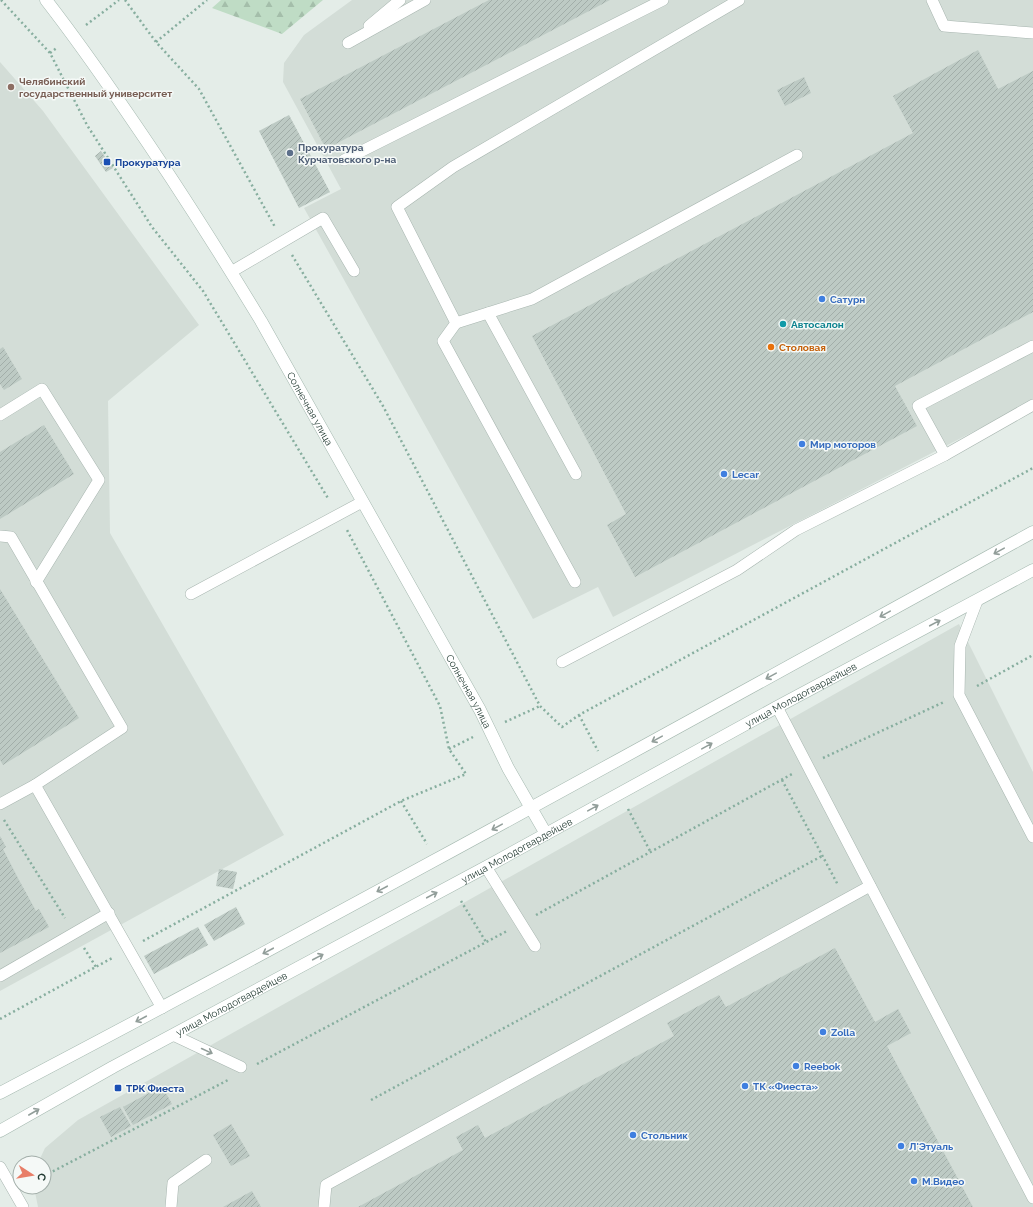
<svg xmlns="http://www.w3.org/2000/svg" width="1033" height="1207" font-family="Raleway,sans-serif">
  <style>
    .built { fill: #d3ddd7 }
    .forest { fill: url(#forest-firs) }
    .building { fill: url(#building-hatch) }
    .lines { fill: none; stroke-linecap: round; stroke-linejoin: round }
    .lane-casing { stroke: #a7b5af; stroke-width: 12 }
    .secondary-casing { stroke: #a4b8af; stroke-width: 13 }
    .path { stroke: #87ae9f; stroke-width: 2.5; stroke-dasharray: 2 3; stroke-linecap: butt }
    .lane { stroke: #fff; stroke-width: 11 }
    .secondary { stroke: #fff; stroke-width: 12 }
    .oneway { stroke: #929e9a }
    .education-dot { fill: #8d6e63; stroke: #f5f9f7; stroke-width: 1.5 }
    .service-dot { fill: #5c6f8a; stroke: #f5f9f7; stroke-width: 1.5 }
    .transit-dot { fill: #1a4fb4; stroke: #f5f9f7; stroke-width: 1.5 }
    .shop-dot { fill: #3f7fe0; stroke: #f5f9f7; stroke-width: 1.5 }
    .culture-dot { fill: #0f9aa8; stroke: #f5f9f7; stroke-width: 1.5 }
    .food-dot { fill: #e8710a; stroke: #f5f9f7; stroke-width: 1.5 }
    .labels { text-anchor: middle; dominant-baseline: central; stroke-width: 3; stroke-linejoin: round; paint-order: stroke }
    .education-label { font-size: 10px; font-weight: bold; fill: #785e54; stroke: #f5f9f7; text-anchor: start }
    .service-label { font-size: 10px; font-weight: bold; fill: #4e5e75; stroke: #f5f9f7; text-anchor: start }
    .transit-label { font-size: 10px; font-weight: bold; fill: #164399; stroke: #f5f9f7; text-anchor: start }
    .shop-label { font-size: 10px; font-weight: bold; fill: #366cbe; stroke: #f5f9f7; text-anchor: start }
    .culture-label { font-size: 10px; font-weight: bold; fill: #0d838f; stroke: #f5f9f7; text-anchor: start }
    .food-label { font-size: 10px; font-weight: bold; fill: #c56008; stroke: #f5f9f7; text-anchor: start }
    .street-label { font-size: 10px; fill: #253d35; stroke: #f5f9f7 }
  </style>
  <defs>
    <pattern id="forest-firs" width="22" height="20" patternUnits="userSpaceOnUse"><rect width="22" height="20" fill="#bfdcc5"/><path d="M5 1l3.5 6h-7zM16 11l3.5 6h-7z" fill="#a4beaa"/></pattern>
    <pattern id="building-hatch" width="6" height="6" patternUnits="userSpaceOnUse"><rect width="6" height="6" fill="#bdcac4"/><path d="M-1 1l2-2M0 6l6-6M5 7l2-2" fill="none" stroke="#a2aea9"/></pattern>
  </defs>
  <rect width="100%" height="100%" fill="#e4ede8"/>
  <!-- built -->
  <g class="built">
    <path d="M352 0H1033V401L613 617 598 587 533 619 304 208 341 189 283 82 284 63 304 35Z"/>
    <path d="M0 62 43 111 199 325 108 401 110 533 284 835 0 991Z"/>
    <path d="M959 624 1033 772V1207H38L34 1187H44V1163H38L45 1148 78 1120Z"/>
  </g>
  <!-- forest -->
  <path class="forest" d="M221 0H323L282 34 212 8Z"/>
  <!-- building -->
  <g class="building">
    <path d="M489 0H610L326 149 300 99Z"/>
    <path d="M978 50 998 89 1033 71V312L895 386 917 426 635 577 607 525 626 514 532 336 913 133 893 96Z"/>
    <path d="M804 77 811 93 785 106 777 90Z"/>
    <path d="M289 115 330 192 299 208 259 131Z"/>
    <path d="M101 151 113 168 106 172 95 156Z"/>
    <path d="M3 347 22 379 4 390 0 384V349Z"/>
    <path d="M44 425 74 474 0 519V452Z"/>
    <path d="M0 589 79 718 3 765 0 760Z"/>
    <path d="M0 836 6 847 3 849 19 880 36 911 39 909 49 927 0 953Z"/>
    <path d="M219 869 237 872 233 889 216 886Z"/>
    <path d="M236 907 245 924 214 941 204 925Z"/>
    <path d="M198 927 208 945 154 974 144 956Z"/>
    <path d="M835 948 875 1022 898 1009 911 1033 887 1046 973 1207H358L463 1150 456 1137 478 1125 485 1138 674 1036 667 1023 719 995 726 1007Z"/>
    <path d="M162 1086 172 1104 133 1125 123 1107Z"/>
    <path d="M120 1107 131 1126 111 1137 100 1117Z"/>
    <path d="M231 1124 250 1156 231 1166 213 1135Z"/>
    <path d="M252 1191 261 1207H223Z"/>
  </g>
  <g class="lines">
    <defs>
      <g id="lane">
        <path d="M932 0 944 26 1033 33"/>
        <path d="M369 26 400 0"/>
        <path d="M348 43 425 0"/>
        <path d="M344 160 663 0"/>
        <path d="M231 272 323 218 354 271"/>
        <path d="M488 313 576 474"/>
        <path d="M456 323 532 299 797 155"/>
        <path d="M0 415 42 389 99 480 36 582"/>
        <path d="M945 455 918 406 1033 346"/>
        <path d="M0 536 11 537 122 728 35 785 162 1008"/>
        <path d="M575 582 443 341 456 323 397 207 453 167 739 0"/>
        <path d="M191 594 362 502"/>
        <path d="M977 601 960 646 959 695 1033 837"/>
        <path d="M562 662 737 570 796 530 945 455 1033 405"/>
        <path d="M777 707 1033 1198"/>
        <path d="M0 804 35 785"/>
        <path d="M486 867 535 946"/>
        <path d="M0 976 109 913"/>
        <path d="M173 1035 241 1067"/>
        <path d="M0 1167 23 1207"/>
        <path d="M171 1207 173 1183 206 1160"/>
        <path d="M324 1207 326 1185 870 886"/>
      </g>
      <g id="secondary">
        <path id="s1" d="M46 0C74 36 100 73 126 111 173 179 218 250 261 321L480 710 508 768 546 834"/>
        <path d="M0 1093C347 911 689 721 1033 532"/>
        <path id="s2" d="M0 1131 113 1067 486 867 777 707 1033 570"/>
      </g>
    </defs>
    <!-- lane casing -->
    <use href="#lane" class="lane-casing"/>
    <!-- secondary casing -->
    <use href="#secondary" class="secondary-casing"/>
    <!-- path -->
    <g class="path">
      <path d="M1 0 50 53 87 125 152 227 203 291 329 500"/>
      <path d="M125 0 156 42 199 89 275 227"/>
      <path d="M86 25 119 0"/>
      <path d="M156 42 207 0"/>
      <path d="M50 53 58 47"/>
      <path d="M292 255 383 406 540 706 562 727 579 715 1033 468"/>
      <path d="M977 686 1033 655"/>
      <path d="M579 715 598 751"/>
      <path d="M505 722 540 706"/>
      <path d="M449 749 473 737"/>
      <path d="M823 758 944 702"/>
      <path d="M782 780 838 885"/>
      <path d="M401 801 427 844"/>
      <path d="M628 809 650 851"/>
      <path d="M4 820 65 918"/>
      <path d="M461 901 486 942"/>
      <path d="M536 915 792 774"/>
      <path d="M143 941 401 801 466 774 449 749 440 706 347 530"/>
      <path d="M84 948 96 967"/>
      <path d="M0 1019 114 957"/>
      <path d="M257 1064 507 931"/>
      <path d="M371 1100 822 856"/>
      <path d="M44 1176 228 1080"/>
    </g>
    <!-- lane -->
    <use href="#lane" class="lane"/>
    <!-- secondary -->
    <use href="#secondary" class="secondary"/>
  </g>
  <!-- one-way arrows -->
  <defs><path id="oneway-shaft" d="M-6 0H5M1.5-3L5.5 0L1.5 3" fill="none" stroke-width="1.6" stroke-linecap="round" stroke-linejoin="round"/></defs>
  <g class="oneway">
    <use href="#oneway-shaft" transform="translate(999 551) rotate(151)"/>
    <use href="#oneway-shaft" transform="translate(885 614) rotate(151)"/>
    <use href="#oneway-shaft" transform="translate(935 623) rotate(-28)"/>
    <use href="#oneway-shaft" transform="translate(771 676) rotate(151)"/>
    <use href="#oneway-shaft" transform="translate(657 739) rotate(151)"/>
    <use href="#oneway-shaft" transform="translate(707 746) rotate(-29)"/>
    <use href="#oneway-shaft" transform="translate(593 808) rotate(-29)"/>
    <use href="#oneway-shaft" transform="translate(497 827) rotate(151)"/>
    <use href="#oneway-shaft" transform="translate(382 889) rotate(152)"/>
    <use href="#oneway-shaft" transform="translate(432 895) rotate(-28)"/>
    <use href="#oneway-shaft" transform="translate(268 951) rotate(152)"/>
    <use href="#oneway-shaft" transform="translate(318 957) rotate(-28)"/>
    <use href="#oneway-shaft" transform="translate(141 1019) rotate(152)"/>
    <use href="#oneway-shaft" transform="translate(207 1051) rotate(25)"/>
    <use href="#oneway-shaft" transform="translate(34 1112) rotate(-30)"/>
  </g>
  <!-- markers -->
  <circle class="education-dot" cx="11" cy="87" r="4"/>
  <circle class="service-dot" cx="290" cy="153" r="4"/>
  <g class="transit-dot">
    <rect x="103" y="158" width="8" height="8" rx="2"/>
    <rect x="114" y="1084" width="8" height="8" rx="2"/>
  </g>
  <g class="shop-dot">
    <circle cx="822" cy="299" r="4"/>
    <circle cx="802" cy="444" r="4"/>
    <circle cx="724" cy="474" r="4"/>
    <circle cx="823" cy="1032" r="4"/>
    <circle cx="796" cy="1066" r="4"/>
    <circle cx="745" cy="1086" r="4"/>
    <circle cx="633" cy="1135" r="4"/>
    <circle cx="901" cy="1146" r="4"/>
    <circle cx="914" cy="1181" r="4"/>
  </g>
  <circle class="culture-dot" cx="783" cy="324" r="4"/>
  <circle class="food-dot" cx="771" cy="347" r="4"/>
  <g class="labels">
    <!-- education labels -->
    <g class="education-label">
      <text x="19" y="81">Челябинский<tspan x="19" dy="12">государственный университет</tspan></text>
    </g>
    <!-- service labels -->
    <g class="service-label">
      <text x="298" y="147">Прокуратура<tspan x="298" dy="12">Курчатовского р-на</tspan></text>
    </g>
    <!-- transit labels -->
    <g class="transit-label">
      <text x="115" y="162">Прокуратура</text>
      <text x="126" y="1088">ТРК Фиеста</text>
    </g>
    <!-- shop labels -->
    <g class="shop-label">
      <text x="830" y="299">Сатурн</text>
      <text x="810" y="444">Мир моторов</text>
      <text x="732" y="474">Lecar</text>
      <text x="831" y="1032">Zolla</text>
      <text x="804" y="1066">Reebok</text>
      <text x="753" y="1086">ТК «Фиеста»</text>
      <text x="641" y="1135">Стольник</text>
      <text x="909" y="1146">Л'Этуаль</text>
      <text x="922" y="1181">М.Видео</text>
    </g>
    <!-- culture labels -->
    <g class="culture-label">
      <text x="791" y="324">Автосалон</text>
    </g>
    <!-- food labels -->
    <g class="food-label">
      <text x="779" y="347">Столовая</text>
    </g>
    <!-- street labels -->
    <g class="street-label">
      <text stroke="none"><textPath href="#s1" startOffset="487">Солнечная улица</textPath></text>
      <text stroke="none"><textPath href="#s1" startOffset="811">Солнечная улица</textPath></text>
      <text stroke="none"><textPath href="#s2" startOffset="912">улица Молодогвардейцев</textPath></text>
      <text stroke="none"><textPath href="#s2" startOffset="588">улица Молодогвардейцев</textPath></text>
      <text stroke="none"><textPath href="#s2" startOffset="264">улица Молодогвардейцев</textPath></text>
    </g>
  </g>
  <!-- north arrow -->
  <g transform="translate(32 1175) rotate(102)"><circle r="19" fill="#f5f9f7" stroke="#a2aea9"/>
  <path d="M0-3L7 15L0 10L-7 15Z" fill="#e87e68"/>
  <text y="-6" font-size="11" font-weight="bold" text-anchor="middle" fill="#253d35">С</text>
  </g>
</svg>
